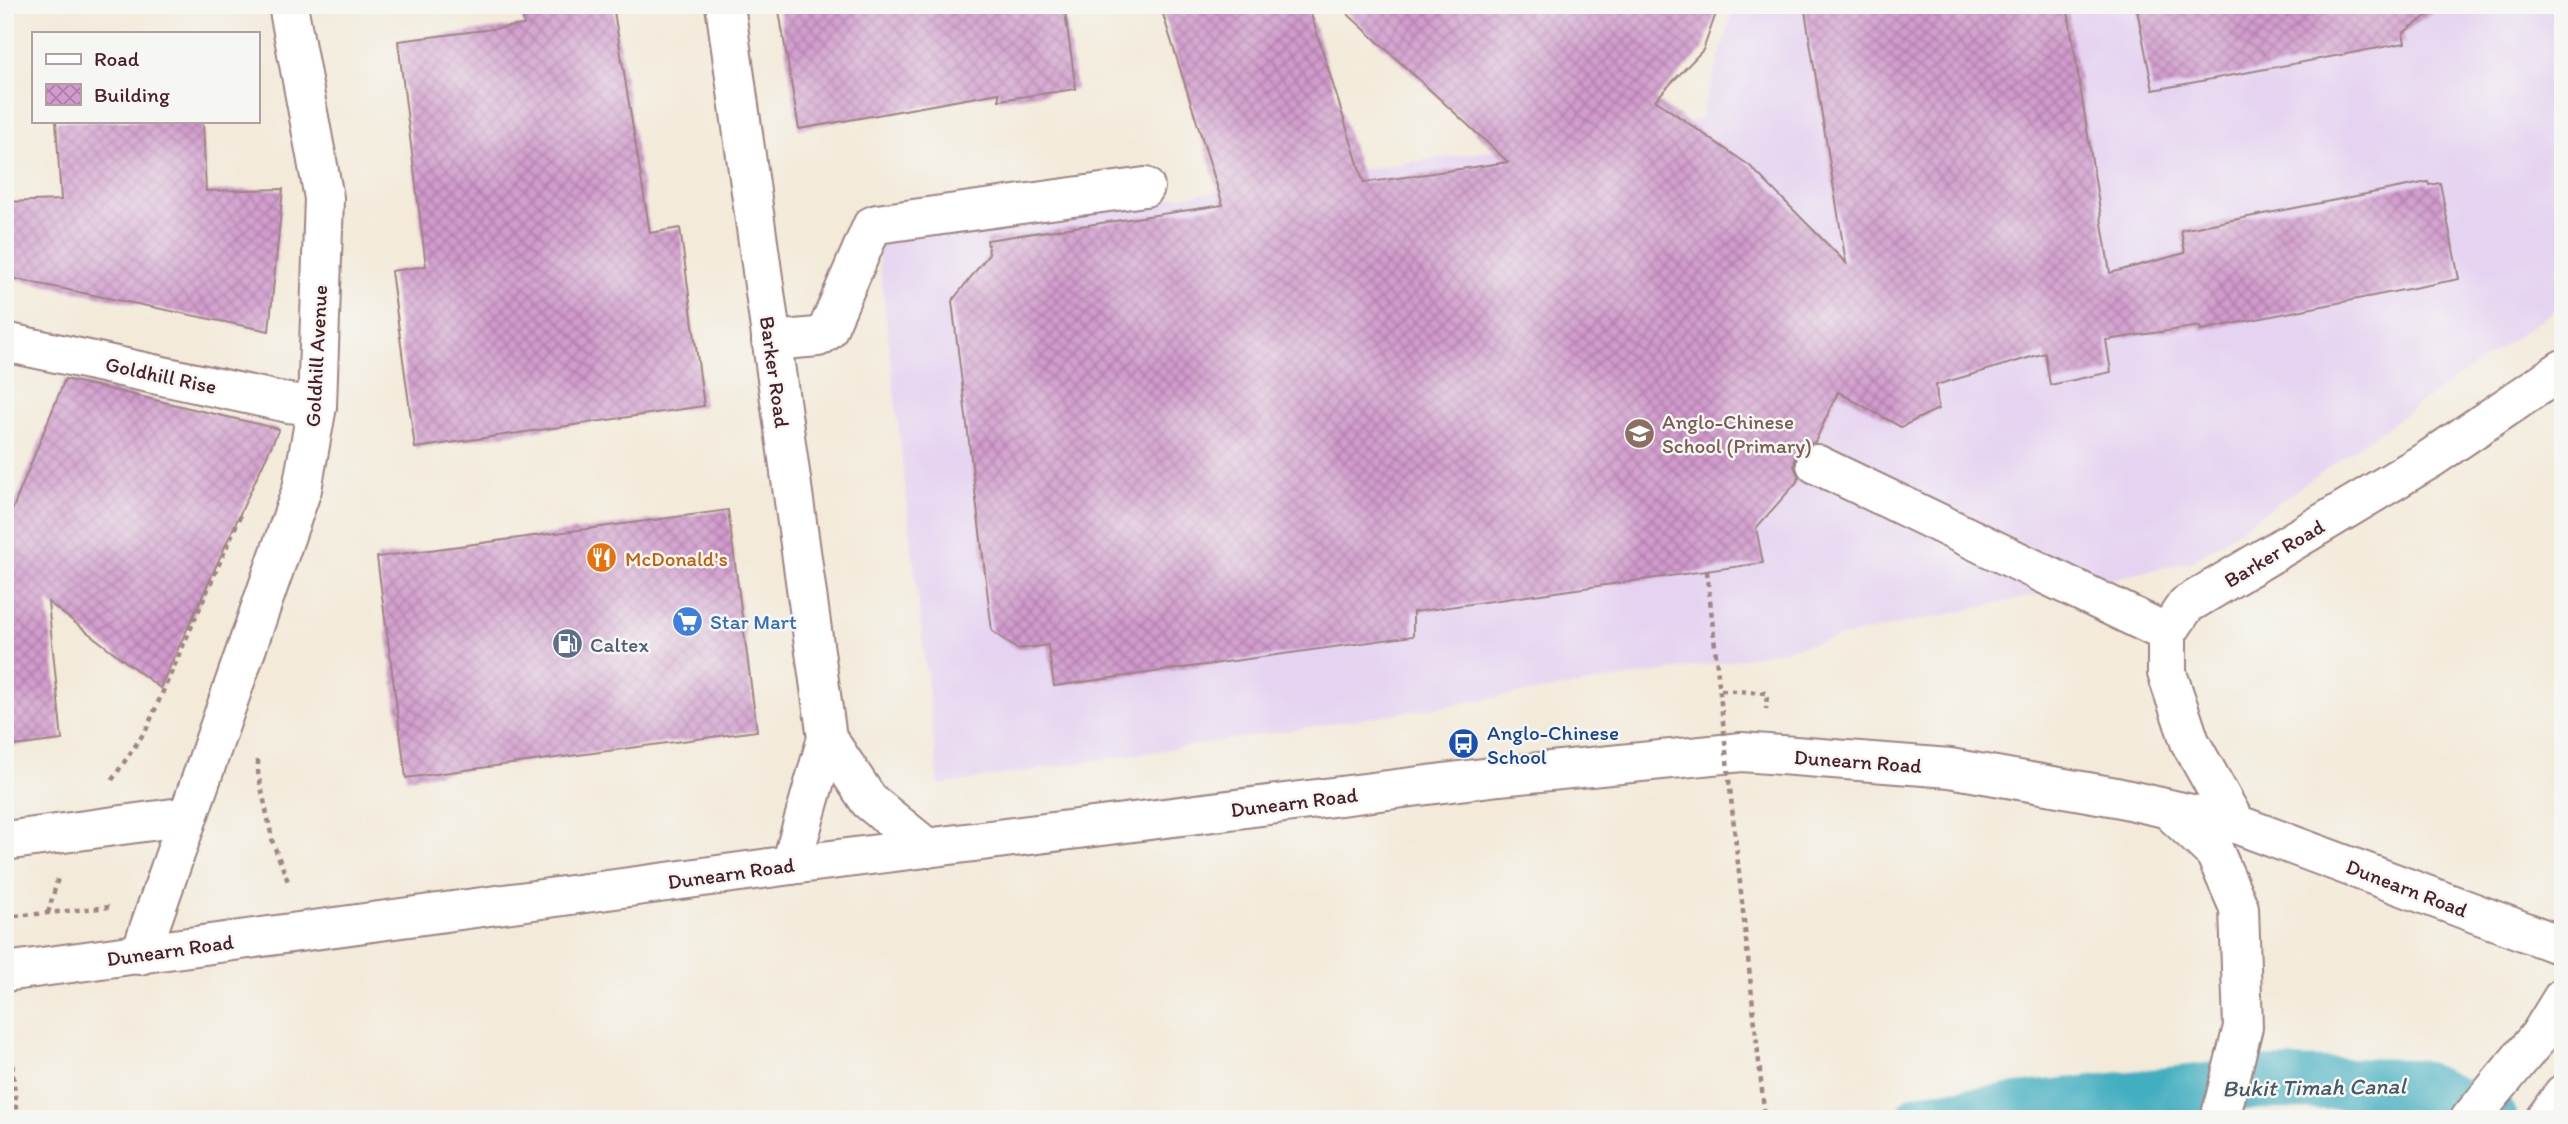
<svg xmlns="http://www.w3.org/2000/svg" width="2568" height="1124" font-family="Itim,sans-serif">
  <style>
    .built { fill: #e5d3f1 }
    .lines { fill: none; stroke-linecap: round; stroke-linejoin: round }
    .canal { stroke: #42aec0; stroke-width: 52 }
    .building { fill: url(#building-cross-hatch) }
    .minor-casing { stroke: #9e8482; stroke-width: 42 }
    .highway-casing { stroke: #9e8482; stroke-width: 42 }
    .path { stroke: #9e8482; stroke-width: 4.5; stroke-dasharray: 5 5; stroke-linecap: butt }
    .minor { stroke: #fff; stroke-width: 38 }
    .highway { stroke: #fff; stroke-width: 38 }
    .path-bridge { stroke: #9e8482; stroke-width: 4.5; stroke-dasharray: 5 5; stroke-linecap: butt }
    .labels { text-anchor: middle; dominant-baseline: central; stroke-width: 5; stroke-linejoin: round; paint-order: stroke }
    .street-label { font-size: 21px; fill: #4a1f2b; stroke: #f6f6f2 }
    .education-label { font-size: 21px; fill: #785e54; stroke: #f6f6f2; text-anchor: start }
    .food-label { font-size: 21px; fill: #c56008; stroke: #f6f6f2; text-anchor: start }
    .shop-label { font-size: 21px; fill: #366cbe; stroke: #f6f6f2; text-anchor: start }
    .service-label { font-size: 21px; fill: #4e5e75; stroke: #f6f6f2; text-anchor: start }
    .transit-label { font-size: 21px; fill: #164399; stroke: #f6f6f2; text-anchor: start }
    .water-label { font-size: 23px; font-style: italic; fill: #475867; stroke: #f6f6f2 }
  </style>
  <defs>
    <pattern id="building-cross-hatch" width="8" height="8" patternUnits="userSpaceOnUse" patternTransform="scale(1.75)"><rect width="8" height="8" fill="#d19bcd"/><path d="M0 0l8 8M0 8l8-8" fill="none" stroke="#ac7ea7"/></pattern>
  </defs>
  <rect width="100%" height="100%" fill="#f6f6f2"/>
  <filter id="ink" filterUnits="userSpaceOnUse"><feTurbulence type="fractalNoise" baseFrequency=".0143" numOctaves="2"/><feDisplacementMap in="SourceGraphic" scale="14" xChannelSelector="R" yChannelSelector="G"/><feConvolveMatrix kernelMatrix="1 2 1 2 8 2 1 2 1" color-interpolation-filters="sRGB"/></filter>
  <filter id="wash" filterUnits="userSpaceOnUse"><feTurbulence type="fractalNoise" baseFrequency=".00686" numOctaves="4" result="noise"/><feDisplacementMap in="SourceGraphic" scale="28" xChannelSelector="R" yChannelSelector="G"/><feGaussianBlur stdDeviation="1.57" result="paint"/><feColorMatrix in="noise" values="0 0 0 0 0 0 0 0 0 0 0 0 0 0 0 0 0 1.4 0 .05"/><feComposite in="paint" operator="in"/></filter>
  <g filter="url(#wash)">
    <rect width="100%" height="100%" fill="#f3ead9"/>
    <!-- built -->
    <path class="built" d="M1735 5H2563V304L2194 561 1731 661 939 785 877 241 1700 120Z"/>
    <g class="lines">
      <!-- canal -->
      <path class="canal" d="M1922 1119 2263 1083 2416 1085 2491 1119"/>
    </g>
    <g id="blocks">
      <!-- building -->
      <g class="building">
        <path d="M584 5H613L650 233 680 228 704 406 415 448 391 271 426 266 398 41 524 25 522 15Z"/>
        <path d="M778 5H1064L1076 89 999 100V93L799 129Z"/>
        <path d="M1160 5H1308L1364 183 1508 162 1338 5H1719L1703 50 1655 100 1750 166 1846 263 1804 5H2067L2110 273 2185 253 2181 230 2428 182 2429 185 2440 183 2459 279 2201 330 2200 326 2106 340 2111 372 2050 385 2045 353 1936 385 1938 409 1901 427 1838 392 1815 442 1804 446 1796 455 1794 466 1799 477 1796 483 1756 528 1763 563 1413 612V636L1054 686 1048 645 1017 649 992 631 952 301 989 254 987 240 1223 205Z"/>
        <path d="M2136 5H2442L2403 33 2405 43 2153 90Z"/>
        <path d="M56 121H203L206 191 283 189 269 331 5 277V202L61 200Z"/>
        <path d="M65 379 279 429 160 688 48 602 62 740 5 747V528Z"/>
        <path d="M728 510 757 731 406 778 377 557Z"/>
      </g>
    </g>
  </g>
  <g filter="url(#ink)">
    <use href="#blocks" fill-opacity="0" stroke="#9e8482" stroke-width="2"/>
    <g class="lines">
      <defs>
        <g id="minor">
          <path d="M725 5 827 738 791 865"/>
          <path d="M771 341 818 337 827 331 872 226 877 224 1145 187"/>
          <path d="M5 342 288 403 317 406"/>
          <path d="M1816 464 2167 633"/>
          <path d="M827 738 869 801 927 848"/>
          <path d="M2236 824 2190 742 2167 673V633L2186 605 2430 459 2563 369"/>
          <path d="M5 841 188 816"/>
          <path d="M140 955 302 489 317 406 324 198 288 5"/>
          <path d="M2470 1119 2539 1036 2563 997"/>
          <path d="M2545 1119 2563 1094"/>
        </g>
        <g id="highway">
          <path d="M2169 810 2215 853 2239 908 2243 1027 2220 1119"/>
          <path d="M5 972 791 865 1499 776 1742 752 1950 768 2116 797 2236 824 2563 946"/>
        </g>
      </defs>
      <!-- minor casing -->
      <use href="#minor" class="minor-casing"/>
      <!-- highway casing -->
      <use href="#highway" class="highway-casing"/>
      <!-- path -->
      <g class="path">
        <path d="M1721 690 1767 693 1766 709"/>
        <path d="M258 760V772L273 843 289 884"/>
        <path d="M112 780 146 730 242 512"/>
        <path d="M48 913 58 878"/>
        <path d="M5 917 109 907"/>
        <path d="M8 1015 17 1119"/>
      </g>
      <!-- minor -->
      <use href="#minor" class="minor"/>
      <!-- highway -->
      <use href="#highway" class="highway"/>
      <!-- path-bridge -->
      <path class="path-bridge" d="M1707 571 1765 1119"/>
    </g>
  </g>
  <!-- icons -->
  <defs>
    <symbol id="school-disc" viewBox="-11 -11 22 22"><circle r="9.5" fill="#8d6e63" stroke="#f6f6f2"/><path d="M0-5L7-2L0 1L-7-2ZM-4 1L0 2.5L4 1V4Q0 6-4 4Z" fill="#fff"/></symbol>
    <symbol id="restaurant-disc" viewBox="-11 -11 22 22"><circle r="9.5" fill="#e8710a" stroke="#f6f6f2"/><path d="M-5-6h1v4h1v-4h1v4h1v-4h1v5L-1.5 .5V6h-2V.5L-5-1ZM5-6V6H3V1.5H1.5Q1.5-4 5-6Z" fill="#fff"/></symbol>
    <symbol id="supermarket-disc" viewBox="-11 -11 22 22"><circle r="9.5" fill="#3f7fe0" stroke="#f6f6f2"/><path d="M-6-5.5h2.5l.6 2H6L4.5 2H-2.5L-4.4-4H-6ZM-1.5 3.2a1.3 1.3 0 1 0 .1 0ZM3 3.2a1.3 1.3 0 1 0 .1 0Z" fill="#fff"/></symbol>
    <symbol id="fuel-disc" viewBox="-11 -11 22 22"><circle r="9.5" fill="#5c6f8a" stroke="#f6f6f2"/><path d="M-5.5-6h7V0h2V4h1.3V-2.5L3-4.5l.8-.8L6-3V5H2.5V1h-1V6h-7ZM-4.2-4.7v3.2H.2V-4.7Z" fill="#fff"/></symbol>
    <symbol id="bus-disc" viewBox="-11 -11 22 22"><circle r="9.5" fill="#1a4fb4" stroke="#f6f6f2"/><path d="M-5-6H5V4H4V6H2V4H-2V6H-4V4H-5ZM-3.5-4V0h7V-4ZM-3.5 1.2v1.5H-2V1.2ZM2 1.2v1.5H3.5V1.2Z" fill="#fff"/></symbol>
  </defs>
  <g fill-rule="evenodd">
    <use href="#school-disc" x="1622" y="416" width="35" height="35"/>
    <use href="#restaurant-disc" x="584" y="540" width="35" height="35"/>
    <use href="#supermarket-disc" x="670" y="604" width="35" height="35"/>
    <use href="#fuel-disc" x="550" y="626" width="35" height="35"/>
    <use href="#bus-disc" x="1446" y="726" width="35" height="35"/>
  </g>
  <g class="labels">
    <!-- street labels -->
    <g class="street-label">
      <text transform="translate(316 356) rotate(-87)">Goldhill Avenue</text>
      <text transform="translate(775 372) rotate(82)">Barker Road</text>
      <text transform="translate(161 375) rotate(12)">Goldhill Rise</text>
      <text transform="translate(2274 553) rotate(-31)">Barker Road</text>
      <text transform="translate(1858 761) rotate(4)">Dunearn Road</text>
      <text transform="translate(1294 802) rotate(-7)">Dunearn Road</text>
      <text transform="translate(731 873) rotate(-8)">Dunearn Road</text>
      <text transform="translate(2407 888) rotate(21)">Dunearn Road</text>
      <text transform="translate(170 950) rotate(-8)">Dunearn Road</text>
    </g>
    <!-- education labels -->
    <g class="education-label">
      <text x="1662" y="421">Anglo-Chinese<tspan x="1662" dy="24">School (Primary)</tspan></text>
    </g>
    <!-- food labels -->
    <g class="food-label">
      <text x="625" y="558">McDonald's</text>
    </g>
    <!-- shop labels -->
    <g class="shop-label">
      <text x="710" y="621">Star Mart</text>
    </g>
    <!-- service labels -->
    <g class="service-label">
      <text x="590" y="644">Caltex</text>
    </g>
    <!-- transit labels -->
    <g class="transit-label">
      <text x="1487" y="732">Anglo-Chinese<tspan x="1487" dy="24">School</tspan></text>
    </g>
    <!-- water labels -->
    <g class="water-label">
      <text transform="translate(2314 1087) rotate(-1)">Bukit Timah Canal</text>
    </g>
  </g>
  <!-- margin -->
  <rect width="2568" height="1124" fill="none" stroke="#f6f6f2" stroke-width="28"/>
  <!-- legend -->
  <rect x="32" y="32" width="228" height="91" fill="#f6f6f2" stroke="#b1a0a2" stroke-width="2"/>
  <rect x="46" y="54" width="35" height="10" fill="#ffffff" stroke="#b1a0a2" stroke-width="2"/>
  <text x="94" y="66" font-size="21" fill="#4a1f2b">Road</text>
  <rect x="46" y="84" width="35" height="21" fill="url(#building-cross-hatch)" stroke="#b1a0a2" stroke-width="2"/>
  <text x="94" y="102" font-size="21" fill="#4a1f2b">Building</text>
</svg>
